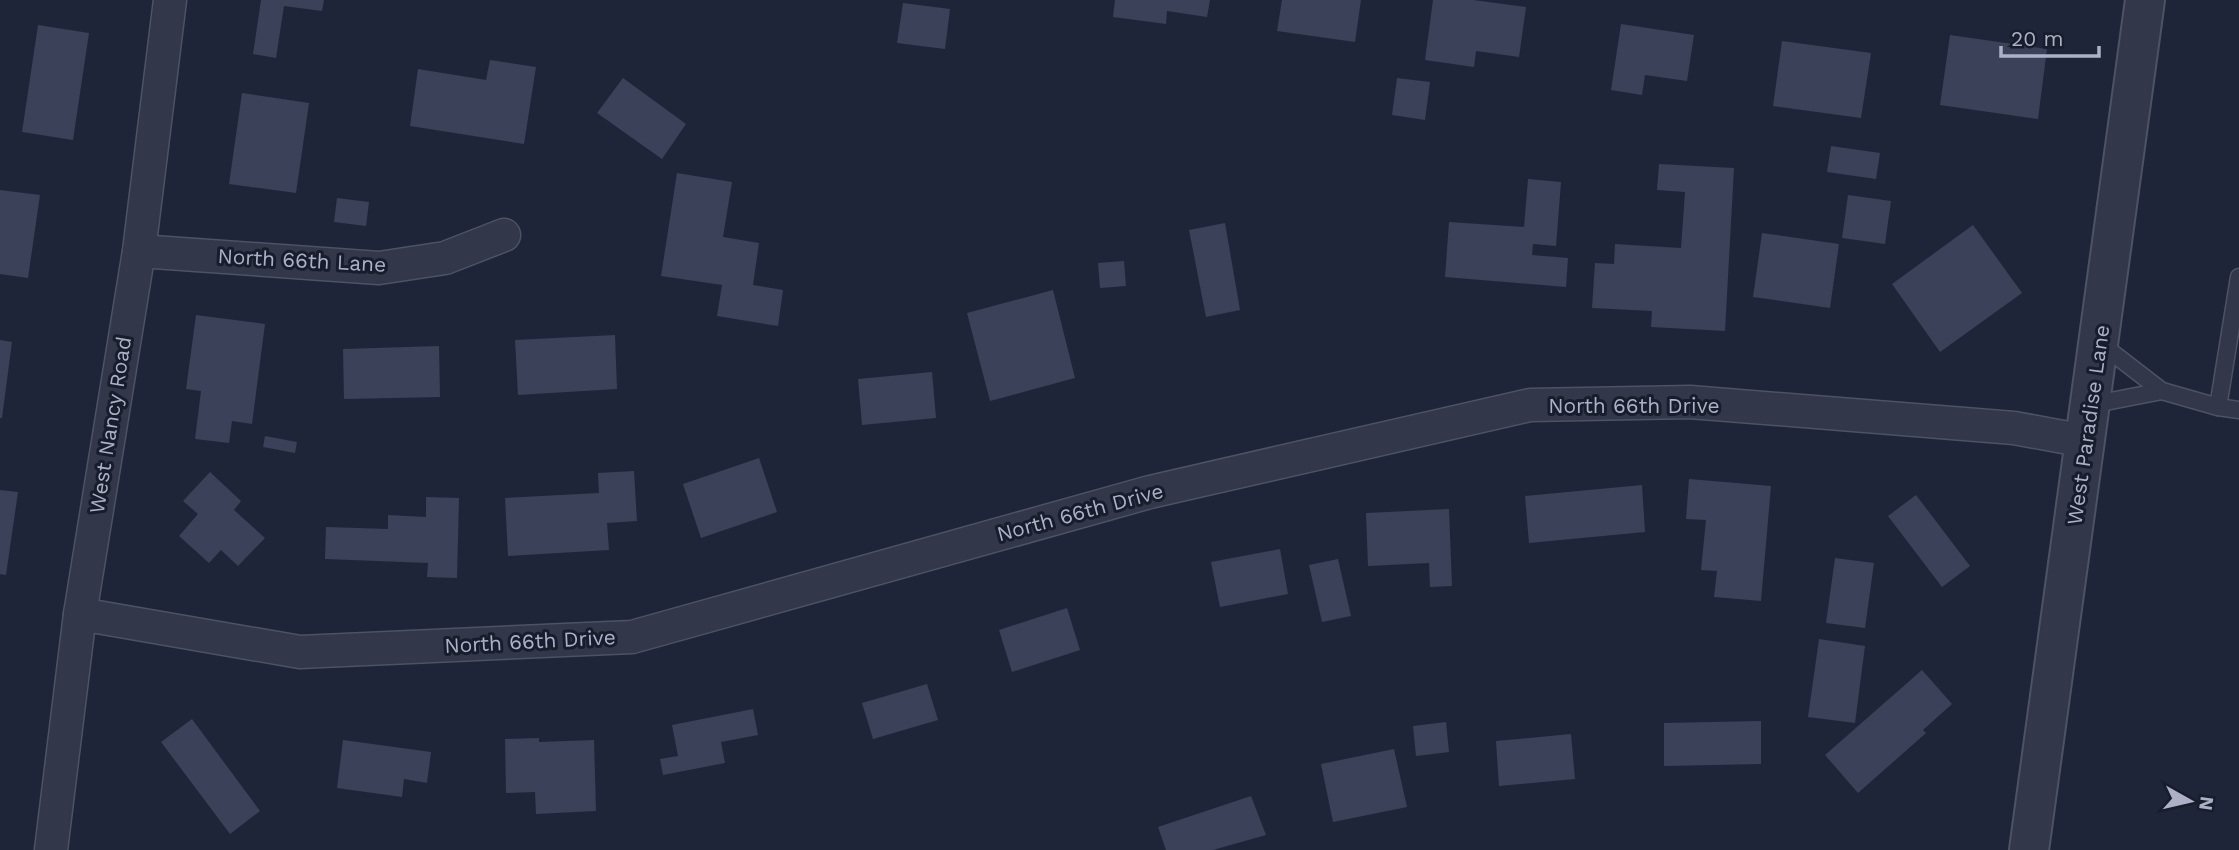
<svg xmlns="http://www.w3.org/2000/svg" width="2239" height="850" font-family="'Work Sans',sans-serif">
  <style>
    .building { fill: #3a4159 }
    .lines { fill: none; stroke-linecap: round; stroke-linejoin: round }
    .service-casing { stroke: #4d5264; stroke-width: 19 }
    .minor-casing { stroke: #4d5264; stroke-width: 35 }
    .tertiary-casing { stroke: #4d5264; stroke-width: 42 }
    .service { stroke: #323749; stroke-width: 16 }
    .minor { stroke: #323749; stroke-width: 32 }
    .tertiary { stroke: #323749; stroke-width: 38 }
    .labels { text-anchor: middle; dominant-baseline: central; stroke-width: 6; stroke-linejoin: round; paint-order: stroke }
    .street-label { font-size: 21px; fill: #adb1c6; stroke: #181d2d }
  </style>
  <rect width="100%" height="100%" fill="#1f2539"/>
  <!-- building -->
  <g class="building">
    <path d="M261 0H324L322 11 284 6 276 58 253 54Z"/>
    <path d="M1115 0H1210L1207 17 1167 11 1166 24 1113 17Z"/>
    <path d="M1282 0H1361L1355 42 1277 31Z"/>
    <path d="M1433 0H1473L1526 7 1519 57 1476 51 1474 67 1425 60Z"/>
    <path d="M903 3 950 9 945 49 897 43Z"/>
    <path d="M1621 24 1694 35 1687 81 1645 75 1642 95 1611 90Z"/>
    <path d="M38 25 89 33 73 140 22 132Z"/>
    <path d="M1950 35 2047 49 2038 119 1940 105Z"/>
    <path d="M1782 41 1871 53 1861 118 1773 106Z"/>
    <path d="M490 60 536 67 524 144 410 126 418 69 486 80Z"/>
    <path d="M623 78 686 124 662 159 597 113Z"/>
    <path d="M1397 78 1430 82 1425 120 1392 115Z"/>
    <path d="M242 93 309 103 296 193 229 184Z"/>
    <path d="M1831 146 1880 153 1876 179 1827 172Z"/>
    <path d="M1659 164 1734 168 1725 331 1651 327 1652 311 1592 308 1595 263 1614 264 1615 244 1681 248 1685 192 1657 190Z"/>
    <path d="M677 173 732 182 723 237 759 243 753 285 783 290 778 326 717 316 722 285 661 276Z"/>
    <path d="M1528 179 1561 182 1556 246 1533 244 1532 255 1568 258 1566 287 1445 277 1449 222 1524 227Z"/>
    <path d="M0 190 40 195 28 278 0 274Z"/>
    <path d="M1848 195 1891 201 1885 244 1842 238Z"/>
    <path d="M337 198 369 202 366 226 334 222Z"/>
    <path d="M1225 223 1240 310 1206 317 1189 230Z"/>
    <path d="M1973 225 2022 293 1940 352 1892 284Z"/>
    <path d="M1762 233 1839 244 1830 308 1753 297Z"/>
    <path d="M1124 261 1126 286 1100 288 1098 263Z"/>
    <path d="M1053 290 1075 378 990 401 967 313Z"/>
    <path d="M196 315 265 324 252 424 232 421 229 443 195 439 201 391 186 389Z"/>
    <path d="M615 335 617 389 518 395 515 340Z"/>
    <path d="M0 340 12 342 2 418H0Z"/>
    <path d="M439 346 440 397 344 399 343 349Z"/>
    <path d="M932 372 936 418 862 425 858 379Z"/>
    <path d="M265 436 297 442 295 453 263 447Z"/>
    <path d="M759 458 777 512 701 538 683 484Z"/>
    <path d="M634 471 637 521 607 523 609 550 508 556 505 498 599 493 598 473Z"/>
    <path d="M210 472 241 501 234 510 265 538 238 566 221 550 209 563 179 536 198 514 183 501Z"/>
    <path d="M1689 479 1771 486 1761 601 1714 597 1717 571 1701 570 1706 520 1686 519Z"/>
    <path d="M1642 485 1645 532 1529 543 1525 496Z"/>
    <path d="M0 490 18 492 6 575 0 574Z"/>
    <path d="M1916 495 1970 566 1942 587 1888 516Z"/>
    <path d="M426 497 459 498 457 578 427 577 428 563 325 559 326 527 388 529V515L426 517Z"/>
    <path d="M1449 509 1452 586 1430 587 1429 563 1368 566 1366 513Z"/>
    <path d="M1280 549 1288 594 1220 607 1211 562Z"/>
    <path d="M1835 558 1874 563 1865 628 1826 623Z"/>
    <path d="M1338 559 1351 616 1322 622 1309 565Z"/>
    <path d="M1067 608 1080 650 1012 672 999 630Z"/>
    <path d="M1819 639 1865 646 1855 723 1808 717Z"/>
    <path d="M1922 670 1952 704 1923 730 1926 733 1858 793 1825 755Z"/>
    <path d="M927 684 938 720 873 739 862 703Z"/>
    <path d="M753 709 758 735 721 742 725 763 663 775 660 759 678 756 672 725Z"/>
    <path d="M192 719 260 811 230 834 161 742Z"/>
    <path d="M1761 721V764L1664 766V723Z"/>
    <path d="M1446 722 1449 752 1416 756 1413 726Z"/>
    <path d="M1571 734 1575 779 1499 786 1496 741Z"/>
    <path d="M539 738V742L594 740 596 811 536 814 535 792 506 793 505 739Z"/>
    <path d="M343 740 431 752 427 783 404 779 402 797 337 788Z"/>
    <path d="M1394 749 1407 807 1333 822 1321 764Z"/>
    <path d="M1251 796 1266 835 1213 850H1166L1158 827Z"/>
  </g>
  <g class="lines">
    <defs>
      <g id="service">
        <path d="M2239 277 2218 407 2239 410"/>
        <path d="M2101 344 2162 391 2218 407"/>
        <path d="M2090 405 2162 391"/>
      </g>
      <g id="minor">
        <path d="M139 251 379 268 445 258 504 235"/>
        <path d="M80 614 300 652 632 637 1150 492 1530 405 1690 402 2014 428 2085 441"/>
        <path d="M51 850 80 614 139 251 170 0"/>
      </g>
      <path id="tertiary" d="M2029 850 2145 0"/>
    </defs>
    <!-- service casing -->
    <use href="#service" class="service-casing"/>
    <!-- minor casing -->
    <use href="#minor" class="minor-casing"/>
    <!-- tertiary casing -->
    <use href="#tertiary" class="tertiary-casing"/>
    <!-- service -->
    <use href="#service" class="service"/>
    <!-- minor -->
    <use href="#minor" class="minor"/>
    <!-- tertiary -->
    <use href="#tertiary" class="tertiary"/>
  </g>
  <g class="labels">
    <!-- street labels -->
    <g class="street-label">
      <text transform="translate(302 260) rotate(3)">North 66th Lane</text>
      <text x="1634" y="405">North 66th Drive</text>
      <text transform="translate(110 425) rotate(-81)">West Nancy Road</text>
      <text transform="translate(2088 425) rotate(-82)">West Paradise Lane</text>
      <text transform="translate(1080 512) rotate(-15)">North 66th Drive</text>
      <text transform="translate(530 641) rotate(-3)">North 66th Drive</text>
    </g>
  </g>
  <!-- north arrow -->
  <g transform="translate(2190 801) rotate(98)" stroke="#181d2d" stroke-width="5" paint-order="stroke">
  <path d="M0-5L12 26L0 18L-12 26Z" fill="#adb1c6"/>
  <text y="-10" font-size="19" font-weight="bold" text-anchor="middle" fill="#adb1c6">N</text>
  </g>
  <!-- scale -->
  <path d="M2001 46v10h98v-10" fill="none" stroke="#adb1c6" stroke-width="3.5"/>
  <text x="2011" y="46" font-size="21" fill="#adb1c6" stroke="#181d2d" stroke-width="5" paint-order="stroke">20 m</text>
</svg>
